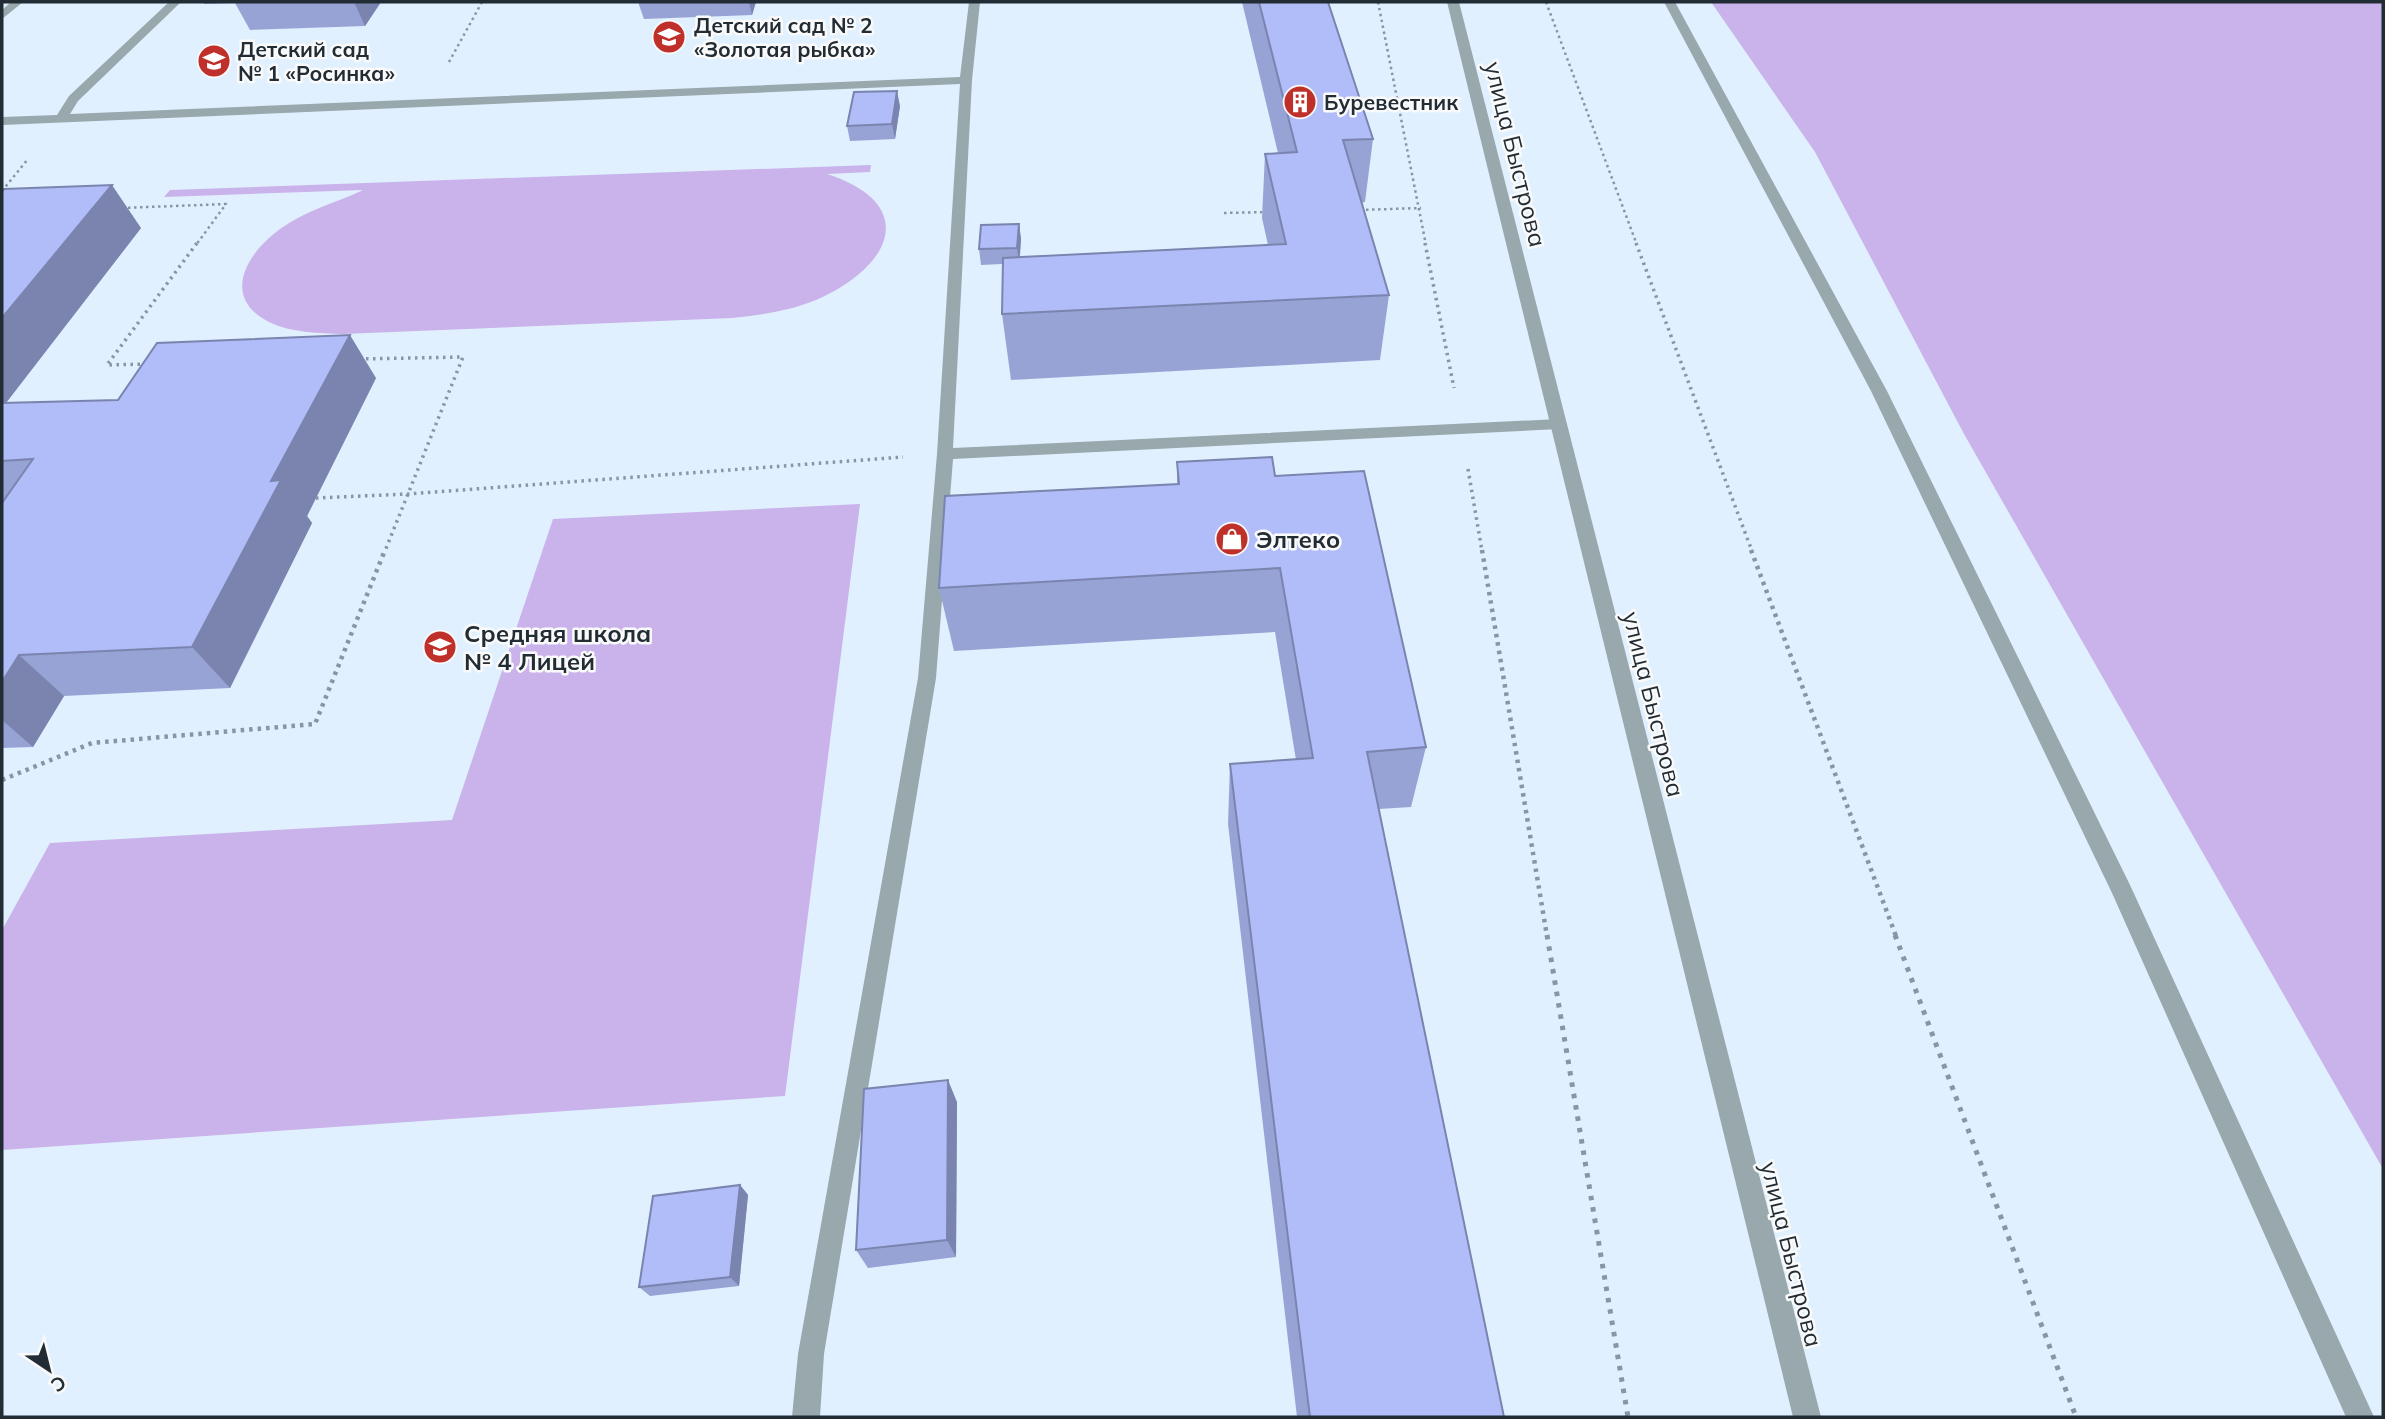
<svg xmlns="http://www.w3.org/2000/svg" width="2385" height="1419" font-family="Mulish,sans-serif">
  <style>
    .green { fill: #cab3eb }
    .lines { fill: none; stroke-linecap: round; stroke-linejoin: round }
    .path-far3 { stroke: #8895a2; stroke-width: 2.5; stroke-dasharray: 2.5 3.5; stroke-linecap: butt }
    .path-far2 { stroke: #8895a2; stroke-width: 3.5; stroke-dasharray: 2.5 4.5; stroke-linecap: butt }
    .path-far1 { stroke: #8895a2; stroke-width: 4.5; stroke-dasharray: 3.5 5; stroke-linecap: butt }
    .path { stroke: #8895a2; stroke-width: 5; stroke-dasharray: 4.5 7; stroke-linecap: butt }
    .service { fill: #98a8ad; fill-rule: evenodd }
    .tertiary { fill: #98a8ad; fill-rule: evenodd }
    .wall { fill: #97a3d5 }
    .shaded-wall { fill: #7b84ae }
    .building { fill: #b0bdf8; stroke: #7b84ae; stroke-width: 2 }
    .labels { text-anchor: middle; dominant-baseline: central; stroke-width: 5; stroke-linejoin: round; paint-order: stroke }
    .far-poi-label { font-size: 21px; font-weight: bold; fill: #222c35; stroke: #fafafa; text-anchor: start }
    .street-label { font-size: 24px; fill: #222c35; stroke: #fafafa }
    .poi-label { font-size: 24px; font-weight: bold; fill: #222c35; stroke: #fafafa; text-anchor: start }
  </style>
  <rect width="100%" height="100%" fill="#e0f0ff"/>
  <!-- green -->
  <g class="green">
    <path d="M1711 2H2383V1169L1964 434 1815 152Z"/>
    <path d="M871 165 870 172 827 174C922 205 890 268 816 300 789 311 761 315 732 318L343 334C318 333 292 333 269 322 220 297 247 253 280 229 306 210 336 203 363 190L164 197 170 190Z"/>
    <path d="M860 504 785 1096 2 1150V930L50 843 452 820 553 519Z"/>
  </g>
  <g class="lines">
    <!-- path-far3 -->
    <g class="path-far3">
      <path d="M1378 2 1426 245"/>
      <path d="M1546 2 1637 245"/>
      <path d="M449 62 482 2"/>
      <path d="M2 191 28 159"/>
      <path d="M122 208 226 204 196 245"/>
      <path d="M1360 210 1421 208"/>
      <path d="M1224 213 1268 212"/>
    </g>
    <!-- path-far2 -->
    <g class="path-far2">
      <path d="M1425 243 1454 388"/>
      <path d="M1636 243 1752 551"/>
      <path d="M359 359 463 357 385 551"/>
      <path d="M147 364 107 365 197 243"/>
      <path d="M1468 469 1482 551"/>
      <path d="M316 498 408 494 903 457"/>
    </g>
    <!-- path-far1 -->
    <g class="path-far1">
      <path d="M1482 550 1547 936"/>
      <path d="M1751 550 1896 936"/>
      <path d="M2 780 92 743 315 724 385 550"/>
    </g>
    <!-- path -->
    <g class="path">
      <path d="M1547 935 1628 1417"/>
      <path d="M1895 935 2076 1417"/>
    </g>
    <!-- service -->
    <g class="service">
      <path d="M11 2H23L2 19V10Z"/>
      <path d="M169 2H181L78 101 70 114 960 77 969 2H980L972 80 953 448 1559 419 1567 424 1559 429 953 459 936 678 824 1354 820 1417H792L798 1354 918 678 937 454 960 84 2 125V117L57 115 69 96Z"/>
      <path d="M1664 2H1675L1887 391 2130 885 2374 1417H2346L2112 893 1871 391Z"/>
    </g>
    <!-- tertiary -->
    <path class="tertiary" d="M1447 2H1459L1821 1417H1793Z"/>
  </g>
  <!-- wall -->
  <g class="wall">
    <path d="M203 2H381L365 26 250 30 235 3 204 4Z"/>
    <path d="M638 2H756L752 15 644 19Z"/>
    <path d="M1242 2H1328L1373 139 1365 202 1361 203 1389 295 1380 360 1011 380 1002 314V264L981 265 979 249 1019 224 1021 239 1020 257 1268 245 1262 218 1265 154 1278 153Z"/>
    <path d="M900 106 895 139 850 141 847 126Z"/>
    <path d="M2 192 141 228 6 403 118 400 376 378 307 516 312 523 230 688 64 696 33 747 2 748Z"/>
    <path d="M1177 462 1275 476 1426 747 1411 807 1379 809 1504 1417H1297L1228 824 1230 764 1296 760 1275 632 954 651 939 588 1177 484Z"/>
    <path d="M957 1102 956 1257 868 1268 856 1250Z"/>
    <path d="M740 1185 748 1195 739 1286 650 1296 639 1287Z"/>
  </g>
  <!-- shaded-wall -->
  <g class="shaded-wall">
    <path d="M354 2H381L365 26Z"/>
    <path d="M749 2H756L752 15Z"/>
    <path d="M897 91 900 106 895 139 892 124Z"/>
    <path d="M112 185 141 228 2 408V318Z"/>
    <path d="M1019 224 1021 239 1019 264 1017 248Z"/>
    <path d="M350 335 376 378 307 516 312 523 230 688 192 647 271 481Z"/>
    <path d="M19 655 64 696 33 747 2 720V682Z"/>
    <path d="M948 1080 957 1102 956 1257 947 1240Z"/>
    <path d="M740 1185 748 1195 739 1286 730 1277Z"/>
  </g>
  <!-- building -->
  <g class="building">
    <path d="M1259 2H1328L1373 139 1343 140 1389 295 1002 314 1003 258 1286 244 1265 154 1297 152Z"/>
    <path d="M897 91 892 124 847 126 854 92Z"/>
    <path d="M112 185 2 318V192L4 189Z"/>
    <path d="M1019 224 1017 248 979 249 981 225Z"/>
    <path d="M350 335 271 481 281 480 192 647 19 655 2 682V503L33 459 2 461V403L118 400 157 343Z"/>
    <path d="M1272 457 1275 476 1364 471 1426 747 1367 752 1504 1417H1310L1230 764 1313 758 1280 568 939 588 945 496 1179 484 1177 462Z"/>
    <path d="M948 1080 947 1240 856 1250 864 1089Z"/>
    <path d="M740 1185 730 1277 639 1287 653 1196Z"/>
  </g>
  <!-- icons -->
  <defs>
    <symbol id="school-disc" viewBox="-11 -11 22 22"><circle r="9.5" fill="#be3029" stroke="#fafafa"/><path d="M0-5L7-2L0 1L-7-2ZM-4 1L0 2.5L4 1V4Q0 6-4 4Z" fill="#fff"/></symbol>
    <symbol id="building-disc" viewBox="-11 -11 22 22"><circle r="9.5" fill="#be3029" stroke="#fafafa"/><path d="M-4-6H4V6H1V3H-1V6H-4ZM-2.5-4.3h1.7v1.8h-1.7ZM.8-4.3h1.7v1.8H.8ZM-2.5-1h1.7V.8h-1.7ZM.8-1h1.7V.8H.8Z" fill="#fff"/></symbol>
    <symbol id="shop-disc" viewBox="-11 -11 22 22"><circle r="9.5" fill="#be3029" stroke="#fafafa"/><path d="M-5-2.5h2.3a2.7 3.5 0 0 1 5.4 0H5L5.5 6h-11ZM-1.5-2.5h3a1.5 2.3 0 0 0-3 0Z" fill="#fff"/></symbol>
  </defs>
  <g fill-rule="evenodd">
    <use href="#school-disc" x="650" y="18" width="38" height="38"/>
    <use href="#school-disc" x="195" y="42" width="38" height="38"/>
    <use href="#building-disc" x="1281" y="83" width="38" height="38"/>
    <use href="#shop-disc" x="1213" y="520" width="38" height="38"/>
    <use href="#school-disc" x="421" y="628" width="38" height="38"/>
  </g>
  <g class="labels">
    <!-- far-poi labels -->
    <g class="far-poi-label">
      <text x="694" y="25">Детский сад № 2<tspan x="694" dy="24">«Золотая рыбка»</tspan></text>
      <text x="238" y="49">Детский сад<tspan x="238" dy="24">№ 1 «Росинка»</tspan></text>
      <text x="1324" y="102">Буревестник</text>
    </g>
    <!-- street labels -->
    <g class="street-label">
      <text transform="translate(1516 154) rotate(76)">улица Быстрова</text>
      <text transform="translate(1654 704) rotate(76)">улица Быстрова</text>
      <text transform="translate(1792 1254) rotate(76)">улица Быстрова</text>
    </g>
    <!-- poi labels -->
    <g class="poi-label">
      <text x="1256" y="539">Элтеко</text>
      <text x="464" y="633">Средняя школа<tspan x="464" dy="28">№ 4 Лицей</tspan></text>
    </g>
  </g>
  <!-- border -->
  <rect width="2385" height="1419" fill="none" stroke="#222c35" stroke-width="7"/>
  <!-- north arrow -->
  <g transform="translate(49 1370) rotate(145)" stroke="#fafafa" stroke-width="5" paint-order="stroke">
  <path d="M0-5L12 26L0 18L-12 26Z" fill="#222c35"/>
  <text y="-10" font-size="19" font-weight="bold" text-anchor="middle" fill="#222c35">С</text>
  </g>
</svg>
